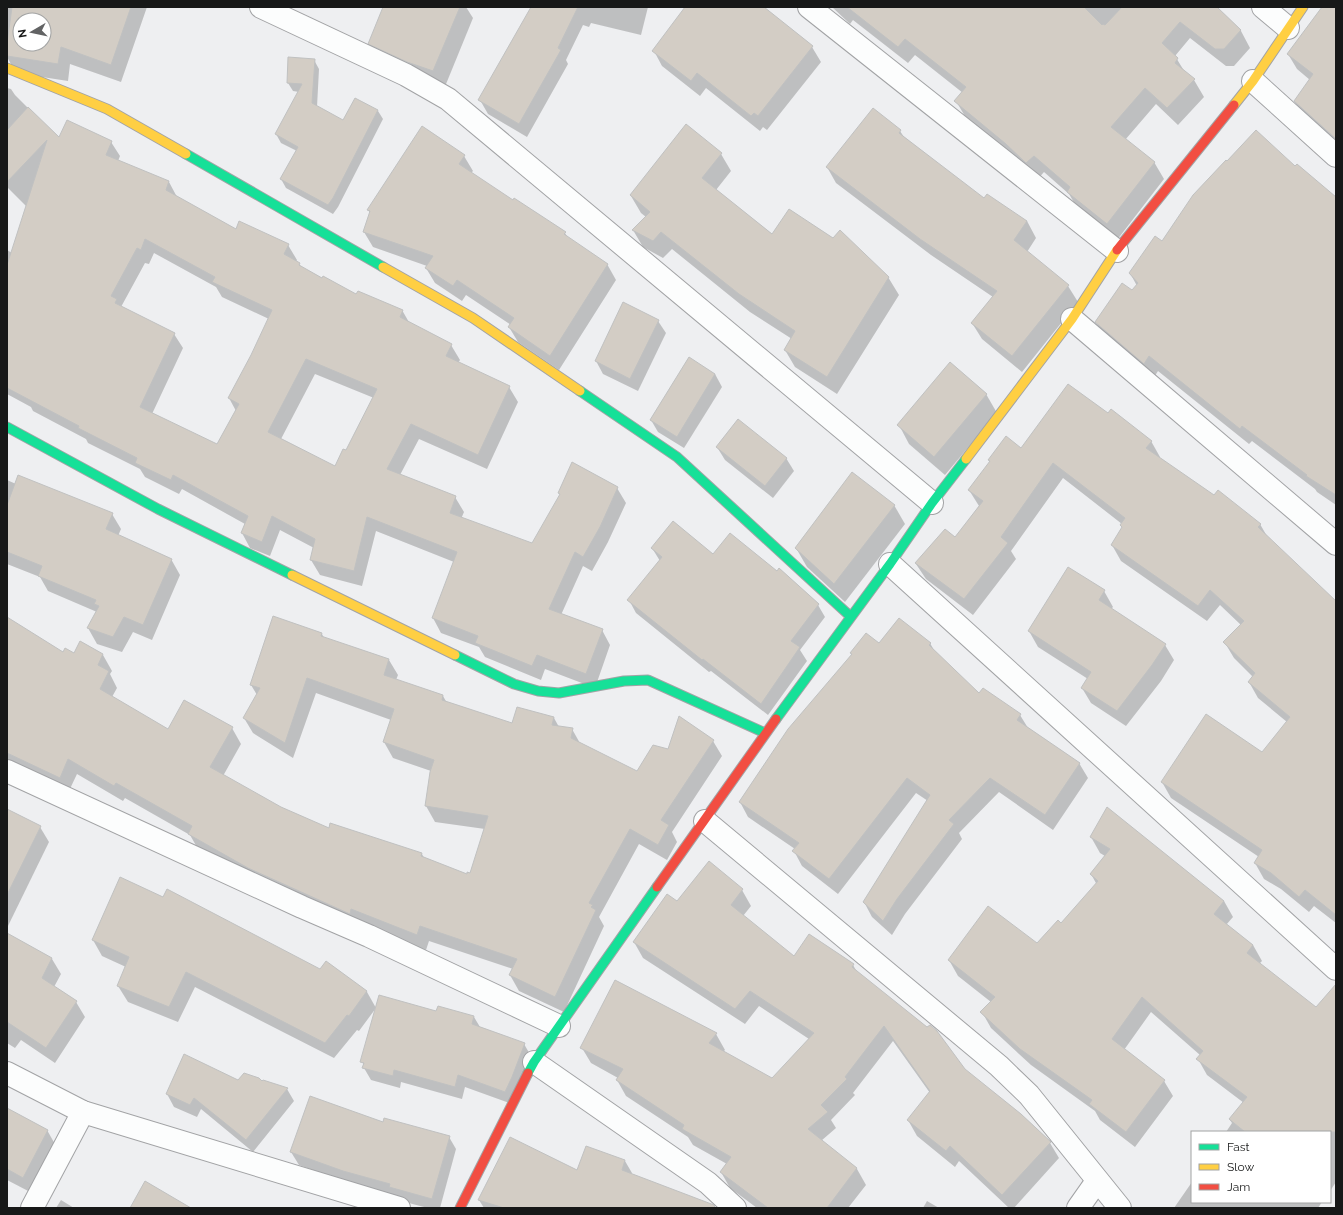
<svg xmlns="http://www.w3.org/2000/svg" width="1343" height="1215" font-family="Raleway,sans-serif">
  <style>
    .shadow { fill: #0003; fill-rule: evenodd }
    .building { fill: #d3cdc5; stroke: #c0c1c1; fill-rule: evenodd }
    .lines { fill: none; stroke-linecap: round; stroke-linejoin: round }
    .street-casing { stroke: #a2a3a5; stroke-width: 24 }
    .fast-casing { stroke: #a2a3a5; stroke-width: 11 }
    .slow-casing { stroke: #a2a3a5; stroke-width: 11 }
    .jam-casing { stroke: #a2a3a5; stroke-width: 11 }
    .street { stroke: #fcfdfd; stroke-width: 22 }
    .fast { stroke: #16e098; stroke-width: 9 }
    .slow { stroke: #ffcf43; stroke-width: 9 }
    .jam { stroke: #f24e42; stroke-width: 9 }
  </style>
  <rect width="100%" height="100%" fill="#eeeff1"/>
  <!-- shadow -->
  <g class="shadow">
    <path d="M7 7H147L121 82 70 64 68 81 16 73 7 57 9 35 7 34ZM20 20H44V44H20Z"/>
    <path d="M384 7H466L473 18 444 89 380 62 369 43Z"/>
    <path d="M536 7H648L641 35 591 23 589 27 583 25 566 60 568 64 527 137 488 114 480 100Z"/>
    <path d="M687 7H762L812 47 821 62 767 130 763 127 760 131 706 88 700 96 662 66 654 51Z"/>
    <path d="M832 7H1216L1241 31 1250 48 1234 66H1226L1190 38 1175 56 1186 74 1194 80 1204 97 1178 125 1156 104 1125 140 1154 162 1164 179 1117 240 1078 209 1069 194 1044 172 1037 180 966 118 956 101 963 93 915 55 908 63 853 20 850 24Z"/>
    <path d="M1323 7H1336V145L1304 117 1295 102 1310 80 1297 69 1288 54Z"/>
    <path d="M314 60 319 69 317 107 344 122 378 111 383 119 338 207 333 214 286 188 281 179 297 151 281 143 276 134 299 92 293 91 288 83Z"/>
    <path d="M7 88 11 89 15 95 59 139 111 142 120 156 118 161 169 182 177 197 236 230 288 245 297 260 296 262 299 264 302 268 357 296 402 310 410 324 451 345 460 360 458 363 509 387 518 402 487 469 419 439 400 475 455 497 464 512 461 519 532 544 617 488 626 503 608 542 592 571 583 566 561 615 602 630 610 645 595 688 545 669 541 680 485 657 479 647 441 633 433 618 454 562 376 531 362 586 320 575 311 560 314 548 280 530 270 556 250 548 242 533 245 524 182 489 179 494 145 477 140 469 88 443 86 439 33 411 31 407 7 394V250L12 253 27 207 7 187ZM154 253 216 287 222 297 269 319 252 356 229 398 236 411 217 445 152 414 183 348 174 334 121 307 145 263 149 264ZM315 374 374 398 346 451 336 468 281 439Z"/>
    <path d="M900 131 904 137 984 200 1027 221 1036 238 1027 252 1068 286 1078 302 1022 372 982 339 972 323 993 297 931 255 836 183 827 167Z"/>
    <path d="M721 154 731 171 716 190 773 235 888 277 899 295 837 394 795 367 785 350 792 339 750 312 672 249 663 258 643 247 633 230 646 217 641 213 631 196Z"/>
    <path d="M464 156 473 171 471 173 513 201 565 233 568 238 607 264 616 280 559 370 518 342 509 327 511 325 466 295 462 301 435 283 426 268 427 266 373 247 364 232 370 213 368 210Z"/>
    <path d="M1295 168 1336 198V505L1317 492 1315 489 1252 441 1249 444 1158 371 1153 379 1105 338 1096 322 1133 291 1137 286 1130 273 1162 243Z"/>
    <path d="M658 321 666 333 638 391 603 374 596 361Z"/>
    <path d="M715 374 722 387 684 448 658 432 651 420Z"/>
    <path d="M986 394 997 413 945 475 909 444 899 425Z"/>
    <path d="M1108 415 1151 441 1160 457 1159 459 1214 497 1260 524 1268 538 1336 602V923L1314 906 1309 912 1281 889 1264 879 1255 863 1259 857 1171 798 1162 782 1262 753 1287 722 1258 698 1249 682 1253 677 1234 658 1225 643 1241 625 1220 605 1207 621 1121 561 1112 545 1123 528 1122 524 1063 478 1011 551 1016 559 973 615 926 579 916 564 955 538 979 506 969 490 1021 449Z"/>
    <path d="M717 447 786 458 794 471 773 498 725 460Z"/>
    <path d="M7 480 16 484 112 514 121 529 118 536 171 559 180 575 152 640 133 632 122 652 97 644 88 628 97 612 48 591 40 577 7 564Z"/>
    <path d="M894 505 905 524 845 602 807 567 796 548Z"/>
    <path d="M652 548 713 555 818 605 825 617 800 650 807 661 768 715 711 671 709 672 636 613 629 600 660 561Z"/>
    <path d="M1104 591 1113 607 1111 609 1165 645 1174 660 1161 681 1126 726 1091 703 1082 688 1088 679 1038 647 1029 631Z"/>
    <path d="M7 618 63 653 75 654 81 643 103 655 112 671 110 674 117 688 112 697 168 731 232 728 241 744 223 776 280 808 329 830 422 854 424 858 467 875 471 874 485 829 435 822 426 806 431 771 393 758 384 742 391 720 316 693 293 758 253 733 244 718 257 695 251 685 322 634 324 638 389 660 398 675 396 680 443 696 447 703 513 724 554 718 559 727 572 729 581 745 637 772 669 750 713 741 722 756 672 832 677 842 667 860 639 844 599 917 604 926 564 1012 519 991 510 975 513 969 429 941 426 950 360 924 198 849 190 835 125 798 123 801 77 774 68 793 25 770 7 759Z"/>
    <path d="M930 643 935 652 979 695 1020 715 1028 728 1079 763 1088 778 1053 830 999 792 959 833 962 839 905 914 892 935 872 917 864 902 928 801 916 793 838 894 802 866 794 851 795 849 748 817 740 802 879 645Z"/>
    <path d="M7 810 40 827 49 842 7 928Z"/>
    <path d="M1091 837 1224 901 1233 917 1226 925 1253 945 1262 961 1259 964 1316 1009 1336 999V1182L1330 1191V1132H1226L1232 1123 1230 1120 1244 1103 1207 1075 1198 1059 1200 1055 1151 1012 1124 1050 1164 1081 1173 1096 1135 1147 1100 1120 1095 1111 1031 1065 991 1028 982 1012 991 1002 958 976 949 960 1037 944 1061 925 1097 885 1091 874 1105 856 1100 853Z"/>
    <path d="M742 890 751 906 743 916 794 958 853 965 857 972 964 1070 1050 1143 1059 1158 1014 1208H1009L959 1161 955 1167 917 1136 908 1120 930 1093 893 1041 853 1093 855 1095 831 1120 836 1128 821 1141 857 1169 866 1185 848 1208H757L730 1188 721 1172 727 1164 693 1145 688 1137 626 1096 617 1080 618 1078 591 1063 582 1048 716 1034 725 1050 723 1052 772 1079 809 1039 759 1006 745 1024 643 958 634 942 677 902Z"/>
    <path d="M7 934 52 959 61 974 54 987 76 1002 85 1017 55 1063 21 1040 15 1048 7 1043Z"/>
    <path d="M93 940 320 970 326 962 367 992 376 1008 359 1031 357 1030 334 1058 195 987 178 1022 128 1002 118 986 126 967 102 956Z"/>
    <path d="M437 1012 474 1017 480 1027 524 1044 531 1056 512 1104 465 1087 462 1099 401 1082 400 1088 371 1080 364 1068V1066L362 1061Z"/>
    <path d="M239 1081 263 1082 264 1081 287 1089 294 1101 253 1152 201 1109 197 1117 174 1107 167 1094Z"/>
    <path d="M7 1109 47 1130 56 1146 32 1193 7 1180Z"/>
    <path d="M383 1123 449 1137 456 1149 440 1208H428L397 1200 299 1165 291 1152Z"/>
    <path d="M625 1161 632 1173 631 1175 696 1208H484L479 1200 577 1171Z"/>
    <path d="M1192 1182V1202H1322L1318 1208H1174Z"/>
    <path d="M61 1200 74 1208H56Z"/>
    <path d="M927 1201 939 1208H923Z"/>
  </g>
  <!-- building -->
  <g class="building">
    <path d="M12 7H131L111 65 61 47 58 64 7 56V43ZM20 20H44V44H20Z"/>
    <path d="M383 7H460L433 71 407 62 368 44Z"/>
    <path d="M531 7H578L558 48 561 50 519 124 478 100Z"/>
    <path d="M685 7H764L813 46 758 116 754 113 751 116 697 73 691 81 652 51Z"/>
    <path d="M847 7H1084L1102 25 1103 24 1105 25 1122 7H1217L1241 30 1224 49H1215L1180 22 1162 43 1178 58 1175 63 1195 79 1167 108 1145 88 1111 127 1155 162 1107 224 1067 192 1070 187 1034 156 1026 163 1006 144 954 101 966 87 905 39 898 47Z"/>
    <path d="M1322 7H1336V139L1294 101 1313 74 1287 54Z"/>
    <path d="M288 57 315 59 312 103 343 120 355 98 378 110 333 198 328 205 280 179 298 147 275 134 302 84 287 83Z"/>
    <path d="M28 107 59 137 67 120 112 141 106 155 169 181 166 190 236 229 239 221 289 244 284 254 300 263 299 265 322 278 323 276 356 294 358 291 403 310 400 317 452 344 446 356 510 386 478 455 411 424 387 469 456 496 450 513 532 543 560 494 558 493 572 462 618 487 600 527 583 557 575 552 549 609 603 629 586 674 537 655 532 666 475 643 478 636 432 618 457 552 367 517 354 571 310 560 315 539 272 516 262 542 241 533 248 516 173 475 171 480 135 463 137 458 78 428 79 426 7 388V265L47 140 7 182V130ZM145 239 215 277 212 282 272 310 251 355 228 398 239 404 217 444 140 407 175 333 115 303 117 299 111 296 137 248 141 250ZM306 359 377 389 346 450 343 449 335 466 268 432Z"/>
    <path d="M873 108 901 130 899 133 984 198 987 194 1027 221 1014 240 1069 285 1012 356 971 323 997 291 920 239 826 167Z"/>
    <path d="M686 124 722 153 702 178 772 234 789 209 833 238 840 230 889 277 827 377 784 350 795 331 739 294 661 232 653 241 632 230 650 212 630 195Z"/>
    <path d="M422 126 465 155 459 164 513 200 514 198 566 232 564 234 608 264 550 356 508 327 514 318 457 280 453 286 425 268 433 256 363 232 370 211 367 210Z"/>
    <path d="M1256 130 1295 166 1297 164 1336 197V495L1306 476 1307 475 1242 426 1240 429 1149 356 1144 364 1095 322 1122 283 1132 290 1138 283 1129 273 1155 236 1162 241 1193 195 1226 160 1227 161Z"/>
    <path d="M623 302 659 320 630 379 595 361Z"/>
    <path d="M689 357 715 374 677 437 650 420Z"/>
    <path d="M950 362 987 394 934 457 897 425Z"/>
    <path d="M1068 384 1108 413 1111 409 1152 441 1146 448 1214 495 1218 490 1261 524 1258 527 1336 601V915L1305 890 1299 897 1271 873 1254 863 1262 850 1161 782 1206 714 1262 752 1290 717 1248 682 1255 673 1223 642 1244 621 1210 590 1198 606 1111 545 1122 527 1120 525 1125 518 1053 463 1001 537 1008 543 964 599 915 563 945 529 955 537 983 501 968 490 990 461 988 460 1006 436 1021 448Z"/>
    <path d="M738 419 787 458 765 486 716 447Z"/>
    <path d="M852 472 895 505 834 584 795 548Z"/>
    <path d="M18 475 113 513 106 529 172 559 143 625 124 617 113 637 87 628 99 606 94 604 96 600 38 576 42 566 7 552V505Z"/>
    <path d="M673 521 713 554 730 533 777 571 779 568 819 604 791 641 800 647 761 704 703 659 702 660 627 600 662 557 651 548Z"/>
    <path d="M1068 567 1105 590 1099 600 1166 644 1152 665 1117 711 1081 688 1091 672 1028 631Z"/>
    <path d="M273 616 322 633 321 636 389 659 384 675 443 695 442 700 512 723 517 707 554 717 552 725 573 728 571 738 637 771 653 745 668 749 679 716 714 740 661 820 669 825 658 845 630 829 589 903 593 905 591 907 596 910 555 997 509 975 517 959 420 926 417 935 351 909 350 914 248 868 188 834 192 826 116 783 114 786 68 759 60 778 7 753V617L63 652 65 648 74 653 80 641 103 654 98 665 109 671 100 689 168 729 184 700 233 727 210 767 281 807 329 828 330 823 422 853 421 856 467 874V872L470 873 488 816 425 806 430 772 434 760 383 742 394 709 307 678 285 743 243 718 260 688 250 685Z"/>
    <path d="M899 618 931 643 929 645 979 693 983 688 1021 714 1017 720 1080 763 1045 815 990 778 949 820 954 824 897 899 883 921 863 902 930 795 907 778 829 879 792 851 799 843 739 802 788 729 852 654 850 653 866 633 879 643Z"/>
    <path d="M1107 807 1224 901 1214 914 1253 945 1247 953 1316 1007 1336 984V1132H1245L1229 1119 1247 1097 1196 1059 1203 1051 1142 997 1112 1039 1165 1080 1126 1132 1089 1104 1092 1100 1020 1049 980 1012 995 997 948 960 988 906 1037 943 1058 920 1061 923 1098 881 1090 874 1110 849 1090 837Z"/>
    <path d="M7 809 41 826 7 895Z"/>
    <path d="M709 861 743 889 731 905 794 956 809 934 854 964 852 967 927 1027 930 1025 937 1031 965 1069 1021 1114 1051 1142 1002 1195 950 1146 946 1151 907 1120 930 1091 884 1026 845 1077 847 1079 821 1105 828 1112 808 1129 857 1168 827 1208H768L720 1172 731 1157 682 1129 684 1125 616 1080 623 1069 580 1048 615 980 717 1033 709 1043 772 1078 814 1033 750 991 735 1009 633 942 667 894 677 901Z"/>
    <path d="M120 877 163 897 167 889 320 969 326 961 367 991 349 1016 347 1015 325 1043 186 972 169 1007 117 986 129 957 92 940Z"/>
    <path d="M7 933 52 958 42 978 77 1001 46 1048 7 1022Z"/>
    <path d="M379 995 436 1011 438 1006 474 1016 472 1024 525 1043 512 1077 505 1092 458 1075 455 1087 394 1070 393 1076 362 1068 364 1063 360 1062Z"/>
    <path d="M184 1054 238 1080 244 1073 259 1078 262 1081 263 1080 288 1088 246 1140 194 1098 190 1105 166 1094Z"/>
    <path d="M310 1096 383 1122 384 1118 450 1136 432 1199 389 1187 390 1184 343 1171 290 1152Z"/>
    <path d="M7 1108 48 1130 23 1178 7 1169Z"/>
    <path d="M510 1137 577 1170 586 1146 625 1160 622 1170 714 1205 715 1208H504L478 1200Z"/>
    <path d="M145 1181 191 1208H130Z"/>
  </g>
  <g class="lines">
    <defs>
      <g id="street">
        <path d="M261 7 406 75 448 99 932 503"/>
        <path d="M809 7 1117 251"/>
        <path d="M1263 7 1288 28"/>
        <path d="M1253 81 1336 156"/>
        <path d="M1072 319 1336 544"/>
        <path d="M890 564 1336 969"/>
        <path d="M7 771 302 907 369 936 559 1026"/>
        <path d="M705 821 999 1066 1029 1095 1120 1208"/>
        <path d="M534 1062 708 1183 735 1208"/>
        <path d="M7 1073 83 1112 399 1208"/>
        <path d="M32 1208 83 1112"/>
        <path d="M1078 1208 1097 1181"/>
      </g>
      <g id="fast">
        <path d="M186 154 383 267"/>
        <path d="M580 391 677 457 850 616"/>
        <path d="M7 427 158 509 292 575"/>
        <path d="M455 655 514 684 538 691 559 693 624 681 648 680 765 733"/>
        <path d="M776 719 890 564 932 503 966 459"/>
        <path d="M528 1073 534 1062 657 887"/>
      </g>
      <g id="slow">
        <path d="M7 68 107 109 186 154"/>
        <path d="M1234 105 1253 81 1303 7"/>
        <path d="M383 267 473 318 580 391"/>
        <path d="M966 459 1072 319 1117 250"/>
        <path d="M292 575 455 655"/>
      </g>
      <g id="jam">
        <path d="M1117 250 1234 105"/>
        <path d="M657 887 776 719"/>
        <path d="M460 1208 528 1073"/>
      </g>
    </defs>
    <!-- street casing -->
    <use href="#street" class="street-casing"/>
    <!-- fast casing -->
    <use href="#fast" class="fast-casing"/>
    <!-- slow casing -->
    <use href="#slow" class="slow-casing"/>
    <!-- jam casing -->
    <use href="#jam" class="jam-casing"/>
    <!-- street -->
    <use href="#street" class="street"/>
    <!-- fast -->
    <use href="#fast" class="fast"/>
    <!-- slow -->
    <use href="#slow" class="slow"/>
    <!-- jam -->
    <use href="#jam" class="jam"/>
  </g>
  <!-- border -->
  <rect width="1343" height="1215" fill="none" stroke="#171818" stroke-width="16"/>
  <!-- legend -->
  <rect x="1191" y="1131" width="140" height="72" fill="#ffffff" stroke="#a2a3a3"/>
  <rect x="1199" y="1144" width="20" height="6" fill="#16e098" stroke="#a2a3a3"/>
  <text x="1227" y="1151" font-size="12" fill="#171818">Fast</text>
  <rect x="1199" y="1164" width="20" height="6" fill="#ffcf43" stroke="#a2a3a3"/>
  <text x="1227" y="1171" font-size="12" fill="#171818">Slow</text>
  <rect x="1199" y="1184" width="20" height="6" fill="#f24e42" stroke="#a2a3a3"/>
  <text x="1227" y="1191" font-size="12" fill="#171818">Jam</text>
  <!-- north arrow -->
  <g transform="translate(32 32) rotate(261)"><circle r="19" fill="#ffffff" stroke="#a2a3a3"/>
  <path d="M0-3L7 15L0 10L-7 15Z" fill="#626364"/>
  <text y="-6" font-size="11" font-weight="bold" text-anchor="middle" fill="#171818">N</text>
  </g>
</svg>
